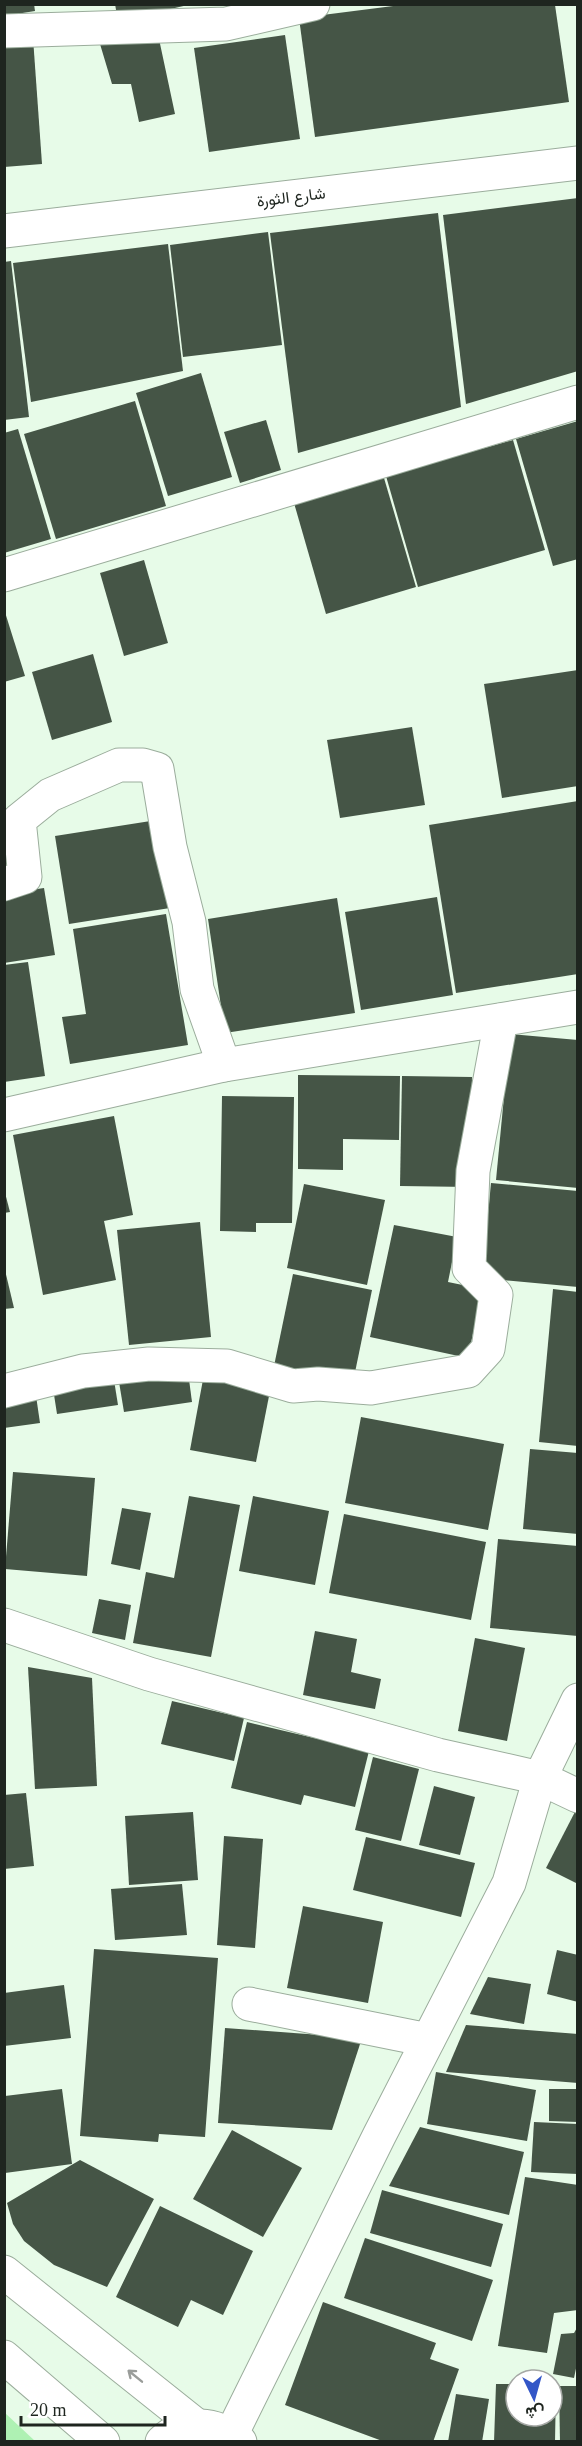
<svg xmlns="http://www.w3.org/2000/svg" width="582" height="2446" font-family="'Times New Roman',Vazirmatn,serif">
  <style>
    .green { fill: #aef1b3 }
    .building { fill: #455546 }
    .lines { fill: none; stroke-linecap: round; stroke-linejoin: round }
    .minor-casing { stroke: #9bad9c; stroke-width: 35 }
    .tertiary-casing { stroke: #9bad9c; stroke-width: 35 }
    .secondary-casing { stroke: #9bad9c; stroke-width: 35 }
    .minor { stroke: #fff; stroke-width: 33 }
    .tertiary { stroke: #fff; stroke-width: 33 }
    .secondary { stroke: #fff; stroke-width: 33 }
    .oneway { stroke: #9a9d9a }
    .labels { text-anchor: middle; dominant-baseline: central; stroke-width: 6; stroke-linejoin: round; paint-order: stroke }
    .street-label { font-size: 16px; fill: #1e251f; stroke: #fff }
  </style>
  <rect width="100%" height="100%" fill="#e7fbe8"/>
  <!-- green -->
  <path class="green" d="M4 2412 35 2441H5Z"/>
  <!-- building -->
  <g class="building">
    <path d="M4 4H34L35 11 4 16Z"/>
    <path d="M115 4H188V5L118 21Z"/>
    <path d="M401 5H555L569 102 315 137 299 18Z"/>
    <path d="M97 34 159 39 175 114 139 122 131 84H112Z"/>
    <path d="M285 35 300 139 209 152 194 48Z"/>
    <path d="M33 38 42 164 4 167V40Z"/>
    <path d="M578 198V371L466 404 443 215Z"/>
    <path d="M438 213 461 407 298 453 270 233Z"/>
    <path d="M268 232 282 345 183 357 170 245Z"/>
    <path d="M168 244 183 371 31 402 13 263Z"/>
    <path d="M11 261 29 417 4 420V262Z"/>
    <path d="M201 373 232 477 168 496 136 393Z"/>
    <path d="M135 401 166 506 56 539 24 434Z"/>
    <path d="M266 420 281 470 240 483 224 432Z"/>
    <path d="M578 421V559L553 566 516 439Z"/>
    <path d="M18 429 51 539 4 553V433Z"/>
    <path d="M513 440 545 550 418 587 386 476Z"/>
    <path d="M384 478 416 587 326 614 294 503Z"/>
    <path d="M144 560 168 643 124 656 100 573Z"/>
    <path d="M4 609 25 676 4 682Z"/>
    <path d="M93 654 112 722 52 740 32 672Z"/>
    <path d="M578 670V786L502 798 484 684Z"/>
    <path d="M412 727 425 805 340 818 327 740Z"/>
    <path d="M578 801V974L456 993 429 825Z"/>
    <path d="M157 820 170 908 69 924 55 836Z"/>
    <path d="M44 888 55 955 4 963V894Z"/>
    <path d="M437 897 453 995 361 1010 345 912Z"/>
    <path d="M337 898 355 1013 225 1033 208 919Z"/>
    <path d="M166 914 188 1045 70 1064 62 1017 86 1014 73 929Z"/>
    <path d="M28 962 45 1076 4 1082V965Z"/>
    <path d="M510 1034 578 1040V1188L496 1180Z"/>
    <path d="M298 1075 400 1076 399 1140 343 1139V1170L298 1169Z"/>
    <path d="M402 1076 472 1077 470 1187 400 1186Z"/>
    <path d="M222 1096 294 1097 292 1223H256V1232L220 1231Z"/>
    <path d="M114 1116 133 1215 104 1221 116 1280 43 1295 13 1135Z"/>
    <path d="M491 1183 578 1191V1287L482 1278Z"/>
    <path d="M304 1184 385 1200 367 1285 287 1268Z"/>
    <path d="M4 1189 10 1212 4 1213Z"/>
    <path d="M200 1222 211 1337 129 1345 117 1230Z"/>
    <path d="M394 1225 457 1237 448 1282 482 1289 468 1358 370 1337Z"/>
    <path d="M4 1266 14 1308 4 1309Z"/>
    <path d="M293 1274 372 1290 353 1382 274 1366Z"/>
    <path d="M553 1289 578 1292V1446L539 1442Z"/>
    <path d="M188 1372 192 1402 124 1412 119 1382Z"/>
    <path d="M113 1374 118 1405 57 1414 52 1382Z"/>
    <path d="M204 1374 271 1386 256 1462 190 1450Z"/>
    <path d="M35 1389 40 1423 4 1428V1394Z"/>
    <path d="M361 1417 504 1444 488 1530 345 1503Z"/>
    <path d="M530 1449 578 1453V1534L523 1529Z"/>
    <path d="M13 1472 95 1478 87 1576 5 1569Z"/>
    <path d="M189 1496 240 1505 211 1657 133 1643 146 1572 174 1578Z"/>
    <path d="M253 1496 329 1511 315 1585 239 1571Z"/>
    <path d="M122 1508 151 1513 140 1570 111 1564Z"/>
    <path d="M344 1514 486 1542 471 1620 329 1593Z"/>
    <path d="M498 1539 578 1546V1636L490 1628Z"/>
    <path d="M99 1599 131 1605 125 1640 92 1633Z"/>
    <path d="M315 1631 357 1639 351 1672 381 1679 375 1709 303 1695Z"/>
    <path d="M475 1638 525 1648 507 1741 458 1731Z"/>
    <path d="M28 1667 92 1678 97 1786 35 1789Z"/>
    <path d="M172 1701 244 1718 234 1761 161 1744Z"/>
    <path d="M247 1722 369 1751 355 1807 304 1795 301 1805 231 1788Z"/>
    <path d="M373 1757 419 1769 401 1841 355 1830Z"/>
    <path d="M434 1786 475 1797 460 1855 419 1845Z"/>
    <path d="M26 1793 34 1866 4 1869V1795Z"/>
    <path d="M578 1806V1884L546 1868Z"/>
    <path d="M193 1812 198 1880 129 1885 125 1816Z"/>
    <path d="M224 1836 263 1839 255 1948 217 1945Z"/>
    <path d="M366 1837 475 1863 461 1917 353 1890Z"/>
    <path d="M182 1884 187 1935 115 1940 111 1889Z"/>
    <path d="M303 1906 383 1922 368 2003 287 1988Z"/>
    <path d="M94 1949 218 1958 205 2137 159 2134 158 2142 80 2136Z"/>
    <path d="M557 1950 578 1955V2002L547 1994Z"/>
    <path d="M488 1977 531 1984 524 2024 470 2014Z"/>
    <path d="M64 1985 71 2038 4 2046V1993Z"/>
    <path d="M466 2025 578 2034V2083L446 2072Z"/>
    <path d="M225 2028 362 2038 332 2130 218 2123Z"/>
    <path d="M436 2072 536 2090 527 2141 427 2124Z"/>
    <path d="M62 2089 72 2164 5 2173V2096Z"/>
    <path d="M549 2089H578V2122L549 2121Z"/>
    <path d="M534 2122 578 2124V2174L531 2172Z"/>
    <path d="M420 2127 524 2152 509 2215 389 2186Z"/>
    <path d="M232 2130 302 2168 263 2237 193 2199Z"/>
    <path d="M80 2160 154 2199 107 2287 54 2265 24 2241 13 2224 7 2203Z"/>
    <path d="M525 2177 578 2185V2310L554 2313 547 2353 498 2346Z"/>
    <path d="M382 2190 503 2224 491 2267 370 2233Z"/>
    <path d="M160 2206 253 2251 223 2315 191 2300 178 2327 116 2297Z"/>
    <path d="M365 2238 493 2280 472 2341 344 2298Z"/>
    <path d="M323 2302 436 2343 430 2359 459 2369 433 2442H385L285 2405Z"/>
    <path d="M578 2326V2359L574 2378 553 2374 561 2334 574 2333Z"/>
    <path d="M496 2384H516V2416H552V2385H556L555 2442H494Z"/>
    <path d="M559 2386H578V2442H560Z"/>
    <path d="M456 2394 489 2399 482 2442H448Z"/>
  </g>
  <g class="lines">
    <defs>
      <g id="minor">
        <path d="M4 31 226 24 313 4"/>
        <path d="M4 575 578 402"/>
        <path d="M4 884 25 877 19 820 50 795 119 765H143L157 769 170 847 189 922 197 989 224 1065"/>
        <path d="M4 1115 224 1065 578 1007"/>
        <path d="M4 1391 83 1371 149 1364 227 1366 293 1386 318 1384 371 1388 468 1371 488 1349 496 1295 469 1268 473 1171 501 1020"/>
        <path d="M4 1625 149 1674 438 1755 540 1778 578 1796"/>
        <path d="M249 2004 428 2040"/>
      </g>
      <path id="tertiary" d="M231 2435 379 2136 509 1883 540 1778 578 1700"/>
      <g id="secondary">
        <path d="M4 231 578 163"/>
        <path d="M4 2272 197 2426"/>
        <path d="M4 2357 103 2442"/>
        <path d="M162 2442C186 2419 215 2422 240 2442"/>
      </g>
    </defs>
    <!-- minor casing -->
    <use href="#minor" class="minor-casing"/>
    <!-- tertiary casing -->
    <use href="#tertiary" class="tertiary-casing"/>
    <!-- secondary casing -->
    <use href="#secondary" class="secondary-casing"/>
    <!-- minor -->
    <use href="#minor" class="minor"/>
    <!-- tertiary -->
    <use href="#tertiary" class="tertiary"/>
    <!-- secondary -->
    <use href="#secondary" class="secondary"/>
  </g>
  <!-- one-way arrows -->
  <defs><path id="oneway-shaft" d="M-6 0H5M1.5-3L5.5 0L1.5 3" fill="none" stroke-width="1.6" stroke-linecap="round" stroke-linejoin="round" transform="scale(1.5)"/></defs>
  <use class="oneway" href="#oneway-shaft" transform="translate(135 2376) rotate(-141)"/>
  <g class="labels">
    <!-- street labels -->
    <g class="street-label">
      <text transform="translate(291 197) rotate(-7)">شارع الثورة</text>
    </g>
  </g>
  <!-- border -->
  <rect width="582" height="2446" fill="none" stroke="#1e251f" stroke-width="12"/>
  <!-- north arrow -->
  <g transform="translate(534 2398) rotate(175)"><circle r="28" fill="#ffffff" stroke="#a5a8a5" stroke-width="1.5"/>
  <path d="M0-4.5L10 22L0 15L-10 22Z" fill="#3356c7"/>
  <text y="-9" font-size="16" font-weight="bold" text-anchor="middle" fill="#1e251f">ش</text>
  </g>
  <!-- scale -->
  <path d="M21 2416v9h144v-9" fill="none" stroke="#1e251f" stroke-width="3"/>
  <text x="30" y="2416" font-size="18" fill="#1e251f" stroke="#ffffff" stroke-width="4.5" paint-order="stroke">20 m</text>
</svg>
